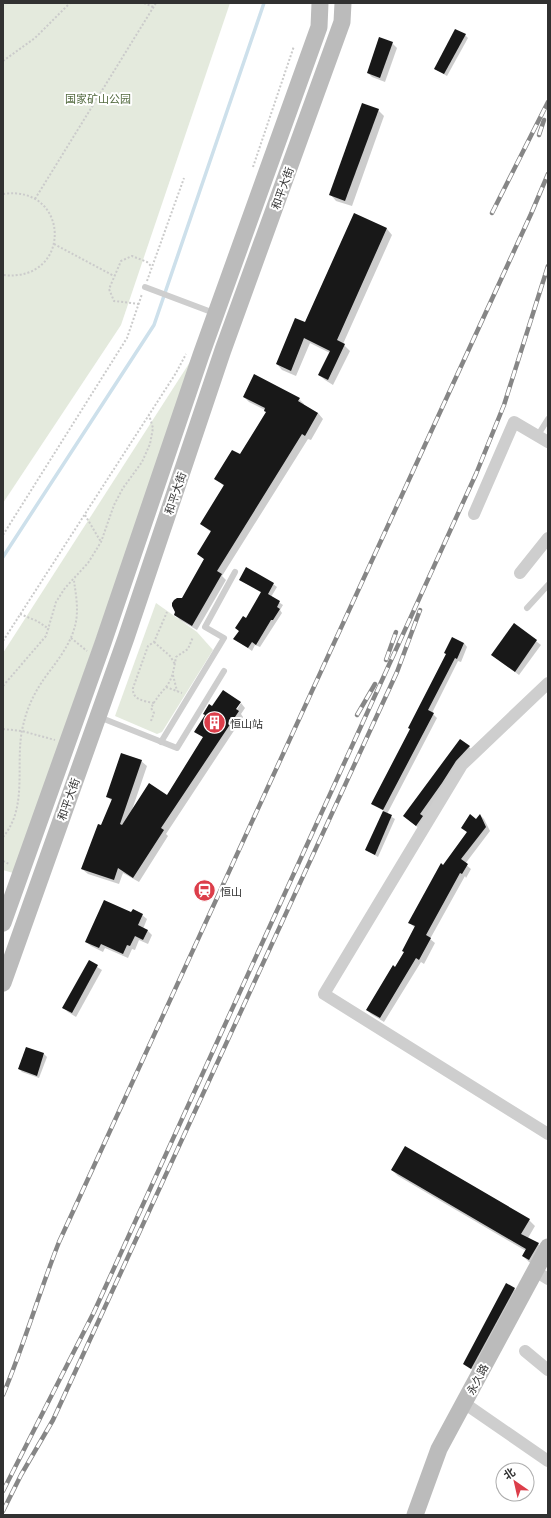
<svg xmlns="http://www.w3.org/2000/svg" width="551" height="1518" font-family="Lato,'Noto Sans SC',sans-serif">
  <style>
    .green { fill: #e4eadd }
    .shadow { fill: #0003 }
    .lines { fill: none; stroke-linecap: round; stroke-linejoin: round }
    .stream { stroke: #cde0eb; stroke-width: 3.5 }
    .building { fill: #181818 }
    .path { stroke: #cbcbcb; stroke-width: 2; stroke-dasharray: 2 2; stroke-linecap: butt }
    .service { stroke: #cecece; stroke-width: 6 }
    .minor { stroke: #cecece; stroke-width: 12 }
    .secondary { stroke: #bbb; stroke-width: 17 }
    .rail-casing { stroke: #868686; stroke-width: 4.5 }
    .rail { stroke: #fff; stroke-width: 3; stroke-dasharray: 9; stroke-linecap: butt }
    .labels { text-anchor: middle; dominant-baseline: central; stroke-width: 4; stroke-linejoin: round; paint-order: stroke }
    .park-label { font-size: 11px; fill: #546b40; stroke: #fff }
    .street-label { font-size: 11px; fill: #313131; stroke: #fff }
    .poi-label { font-size: 11px; fill: #313131; stroke: #fff; text-anchor: start }
  </style>
  <rect width="100%" height="100%" fill="#fff"/>
  <!-- green -->
  <g class="green">
    <path d="M3 3H230L121 325 3 503Z"/>
    <path d="M199 348 13 873 3 870V653Z"/>
    <path d="M156 603 197 632 213 650 162 732 157 734 115 716Z"/>
  </g>
  <!-- shadow -->
  <g class="shadow">
    <path d="M465 35 468 38 447 76 438 71 435 69Z"/>
    <path d="M392 43 397 48 385 82 372 77 368 73Z"/>
    <path d="M378 110 384 116 352 206 336 201 330 194Z"/>
    <path d="M354 215 387 229 392 235 343 344 350 351 333 385 325 380 319 375 330 353 310 343 296 376 282 370 277 364 305 323Z"/>
    <path d="M244 397 299 399 304 404V405L318 413 323 419 311 440 308 439 222 576 226 580 197 630 180 620 175 615 182 599 205 560 198 554 212 533 201 524 225 487 216 479 240 456 267 412 265 410 249 402Z"/>
    <path d="M240 580 273 584 277 587 271 597 283 605 280 610 282 613 260 647 255 645 252 651 235 639 239 631 236 628 246 619 262 593Z"/>
    <path d="M514 624 541 645 519 675 492 655Z"/>
    <path d="M464 643 467 647 461 662 458 661 432 713 437 718 387 814 395 819 378 857 366 850 384 811 372 803 411 730 447 654Z"/>
    <path d="M239 702 234 714 241 703 245 708 241 714 243 717 166 834 168 836 139 882 123 873 119 884 88 874 82 869 112 801 107 796 141 761 147 766 132 810 167 796 204 738 196 731 212 707Z"/>
    <path d="M469 747 473 751 421 830 404 816Z"/>
    <path d="M480 815 484 819 490 831 465 864 471 869 466 878 465 876 430 939 435 943 424 964 421 962 384 1022 371 1014 367 1010 405 952 415 928 409 922 443 866 467 832 462 828 476 820Z"/>
    <path d="M132 914 142 915 147 919 143 929 147 930 152 935 148 944 139 940 135 950 132 949 128 958 105 948 103 952 91 946 86 942Z"/>
    <path d="M89 962 102 970 76 1017 68 1012 64 1008Z"/>
    <path d="M26 1048 44 1054 47 1057 39 1078 22 1072 19 1069Z"/>
    <path d="M392 1170 529 1220 535 1226 528 1238 538 1244 544 1250 536 1266 529 1262 523 1256 526 1251 398 1176Z"/>
    <path d="M514 1289 519 1293 476 1372 464 1364Z"/>
  </g>
  <g class="lines">
    <!-- stream -->
    <path class="stream" d="M3 557 154 325 264 3"/>
  </g>
  <!-- building -->
  <g class="building">
    <path d="M455 29 466 34 444 74 434 69Z"/>
    <path d="M379 37 393 42 380 78 367 73Z"/>
    <path d="M362 103 379 109 345 201 329 195Z"/>
    <path d="M354 213 387 228 337 340 345 344 328 380 318 375 330 351 304 338 291 371 276 364 295 318 305 322Z"/>
    <path d="M254 374 300 398 298 401 318 413 305 436 302 434 217 571 222 574 192 626 174 615 175 612 172 606V603L174 600 177 598H182L204 559 197 554 211 531 200 524 224 485 214 479 232 450 240 454 266 412 264 411 265 408 243 397Z"/>
    <path d="M246 567 274 583 268 594 280 601 277 607 280 609 273 620H271L256 645 252 642 248 648 233 639 239 631 235 628 243 616 246 618 261 592 239 580Z"/>
    <path d="M514 623 537 640 515 672 491 655Z"/>
    <path d="M452 637 464 643 457 659 455 658 428 710 434 713 383 810 371 804 410 729 408 728 446 654 444 653Z"/>
    <path d="M223 690 241 702 236 709 239 711 161 828 164 830 133 878 118 868 114 880 81 869 98 824 101 825 112 799 106 797 121 753 142 760 120 824 122 825 149 783 167 795 203 737 194 732 205 715 203 714 209 704 212 706Z"/>
    <path d="M460 739 470 746 456 761 442 783 420 814 423 816 416 826 403 816Z"/>
    <path d="M383 811 392 815 375 855 365 850Z"/>
    <path d="M470 814 476 819 480 814 486 827 461 859 468 864 462 874 460 873 426 935 431 938 419 960 416 958 380 1018 366 1010 393 965 395 967 404 952 402 951 415 926 408 923 441 863 443 865 467 832 461 828Z"/>
    <path d="M104 900 131 912 133 909 143 914 138 925 148 930 143 940 135 936 130 946 127 945 123 954 101 944 99 948 85 942Z"/>
    <path d="M89 960 98 965 72 1013 62 1008Z"/>
    <path d="M26 1047 44 1053 37 1076 18 1069Z"/>
    <path d="M405 1146 530 1219 521 1234 539 1243 529 1260 522 1256 526 1249 391 1170Z"/>
    <path d="M506 1283 515 1288 471 1369 463 1364Z"/>
  </g>
  <g class="lines">
    <!-- path -->
    <g class="path">
      <path d="M144 3 153 7"/>
      <path d="M3 61 35 38 70 3"/>
      <path d="M253 167 294 46"/>
      <path d="M3 194C71 184 73 283 3 275"/>
      <path d="M35 199 156 3"/>
      <path d="M54 244 114 276"/>
      <path d="M147 281 184 178"/>
      <path d="M139 304 114 301 109 289 121 261 132 256 147 262 152 267"/>
      <path d="M85 515 101 542"/>
      <path d="M3 535 127 338 142 294"/>
      <path d="M20 614 37 621 49 629"/>
      <path d="M71 638 87 651"/>
      <path d="M3 641 176 373 186 354"/>
      <path d="M154 642 170 656 175 664"/>
      <path d="M173 675 177 691"/>
      <path d="M3 686 46 636 56 602 65 588 88 563 101 542 114 505 123 488 142 462 150 444 153 428 149 415"/>
      <path d="M166 687 182 693"/>
      <path d="M154 703C144 701 132 700 133 688L148 646 154 642 167 612"/>
      <path d="M151 721 154 713 151 708C155 700 160 694 166 687 173 678 174 668 176 657L188 649 193 637"/>
      <path d="M3 729 22 731 55 740"/>
      <path d="M3 837C30 805 13 759 24 722 28 705 36 690 46 676 58 660 70 645 75 626 79 611 76 595 74 581"/>
      <path d="M3 861 9 864"/>
    </g>
    <!-- service -->
    <g class="service">
      <path d="M145 287 214 313"/>
      <path d="M538 435 548 419"/>
      <path d="M527 608 548 585"/>
      <path d="M99 717 177 748 224 671"/>
      <path d="M161 742 224 638 205 627 235 572"/>
    </g>
    <!-- minor -->
    <g class="minor">
      <path d="M474 514 514 422 548 442"/>
      <path d="M520 573 548 538"/>
      <path d="M548 683 462 765 324 994 548 1134"/>
      <path d="M535 1271 548 1279"/>
      <path d="M525 1351 548 1370"/>
      <path d="M464 1403 548 1461"/>
    </g>
    <!-- secondary -->
    <g class="secondary">
      <path d="M3 923 103 643 201 355 319 27 320 3"/>
      <path d="M3 983 126 638 223 350 342 22 343 3"/>
      <path d="M415 1515 439 1449 548 1247"/>
    </g>
    <defs>
      <g id="rail">
        <path d="M539 135 544 120"/>
        <path d="M492 213 548 102"/>
        <path d="M386 660 396 632"/>
        <path d="M357 715 375 684"/>
        <path d="M3 1395C24 1345 39 1293 59 1242L531 214 548 174"/>
        <path d="M3 1491 94 1312 476 474 504 405 548 266"/>
        <path d="M3 1511 21 1475 53 1420 397 672 420 610"/>
      </g>
    </defs>
    <!-- rail casing -->
    <use href="#rail" class="rail-casing"/>
    <!-- rail -->
    <use href="#rail" class="rail"/>
  </g>
  <!-- icons -->
  <defs>
    <symbol id="building-disc" viewBox="-11 -11 22 22"><circle r="9.5" fill="#dc3e4a" stroke="#fff"/><path d="M-4-6H4V6H1V3H-1V6H-4ZM-2.5-4.3h1.7v1.8h-1.7ZM.8-4.3h1.7v1.8H.8ZM-2.5-1h1.7V.8h-1.7ZM.8-1h1.7V.8H.8Z" fill="#fff"/></symbol>
    <symbol id="station-disc" viewBox="-11 -11 22 22"><circle r="9.5" fill="#dc3e4a" stroke="#fff"/><path d="M-3-6H3Q5-6 5-4V2Q5 4 3 4L4.5 6H3L1.5 4h-3L-3 6H-4.5L-3 4Q-5 4-5 2V-4Q-5-6-3-6ZM-3.5-4v3h7v-3ZM-3.5 1v1.5H-2V1ZM2 1v1.5H3.5V1Z" fill="#fff"/></symbol>
  </defs>
  <g fill-rule="evenodd">
    <use href="#building-disc" x="202" y="710" width="25" height="25"/>
    <use href="#station-disc" x="192" y="878" width="25" height="25"/>
  </g>
  <g class="labels">
    <!-- park labels -->
    <g class="park-label">
      <text x="98" y="98">国家矿山公园</text>
    </g>
    <!-- street labels -->
    <g class="street-label">
      <text transform="translate(282 188) rotate(-70)">和平大街</text>
      <text transform="translate(175 493) rotate(-71)">和平大街</text>
      <text transform="translate(68 799) rotate(-70)">和平大街</text>
      <text transform="translate(477 1379) rotate(-62)">永久路</text>
    </g>
    <!-- poi labels -->
    <g class="poi-label">
      <text x="230" y="723">恒山站</text>
      <text x="220" y="891">恒山</text>
    </g>
  </g>
  <!-- border -->
  <rect width="551" height="1518" fill="none" stroke="#313131" stroke-width="8"/>
  <!-- north arrow -->
  <g transform="translate(515 1482) rotate(326)"><circle r="19" fill="#ffffff" stroke="#adadad"/>
  <path d="M0-3L7 15L0 10L-7 15Z" fill="#dc3e4a"/>
  <text y="-6" font-size="11" font-weight="bold" text-anchor="middle" fill="#313131">北</text>
  </g>
</svg>
